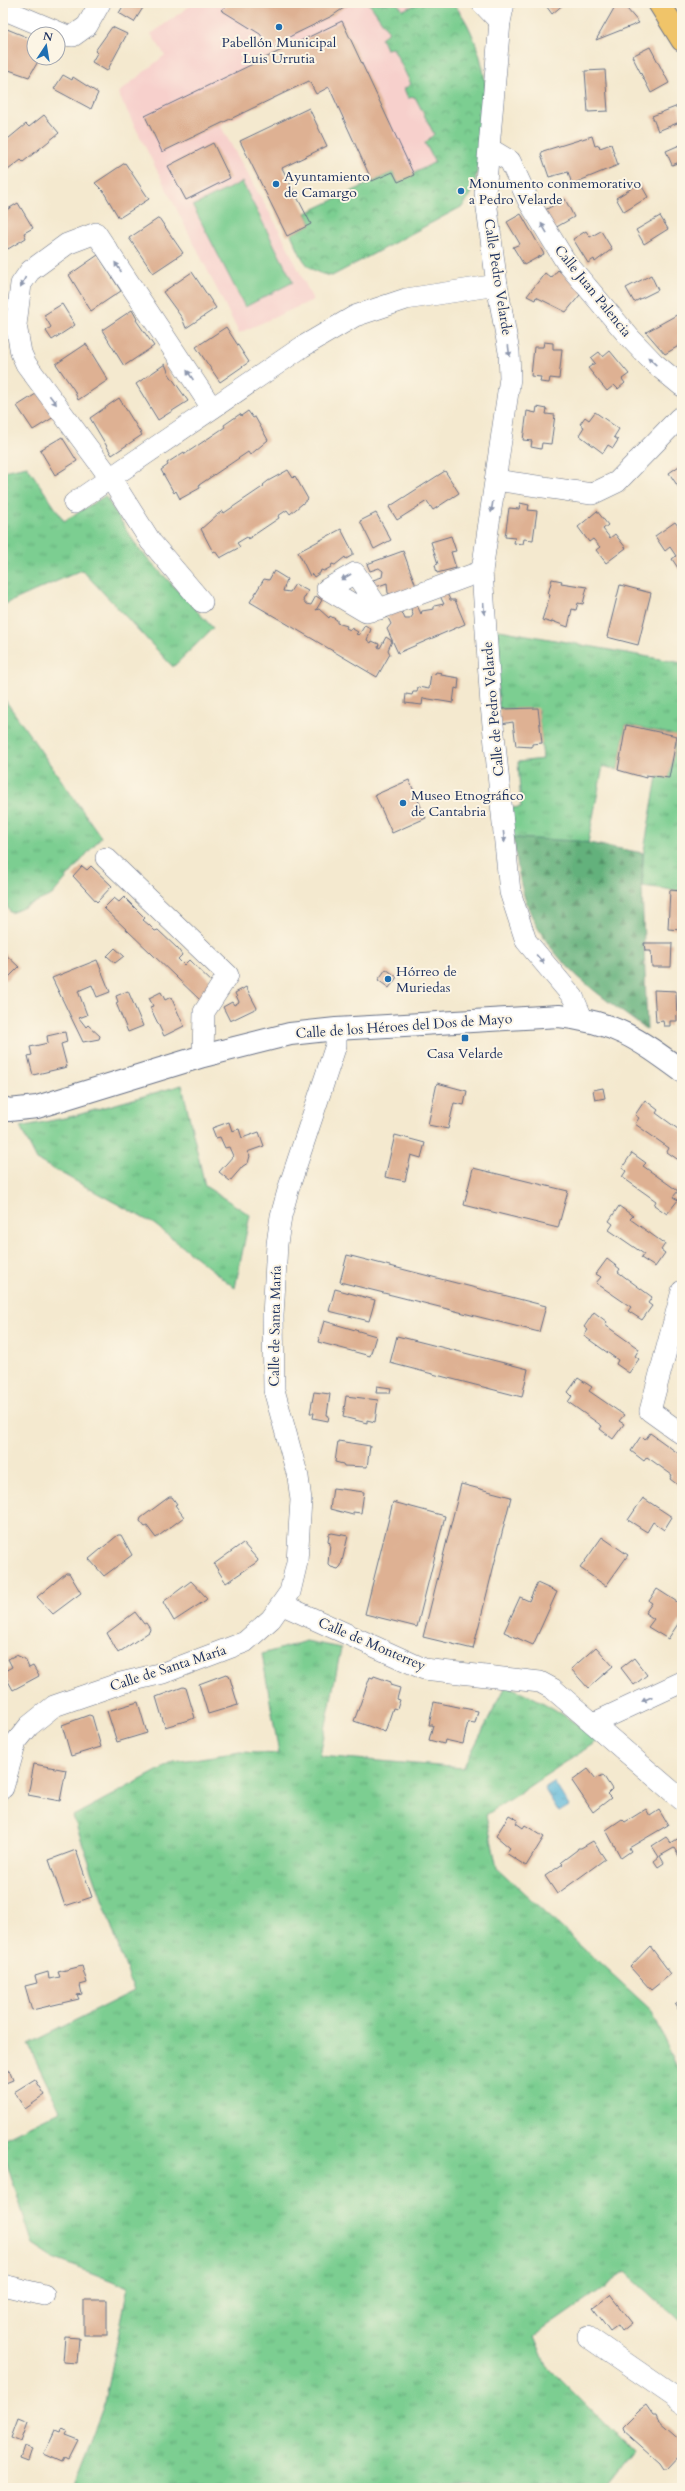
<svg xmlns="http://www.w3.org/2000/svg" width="685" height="2491" font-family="Cardo,serif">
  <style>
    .built { fill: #f7d0cc }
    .grass { fill: url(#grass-tufts); stroke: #4b7e78 }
    .forest { fill: url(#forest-firs); stroke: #40706c }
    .park { fill: url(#park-crowns); stroke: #4b7e78 }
    .pitch { fill: #7bce91; stroke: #4b7e78 }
    .water { fill: url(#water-ripples); stroke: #3b739c }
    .building { fill: #deb193 }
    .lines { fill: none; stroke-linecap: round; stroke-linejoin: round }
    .minor-casing { stroke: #677086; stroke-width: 22 }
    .tertiary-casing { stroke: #677086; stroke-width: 24 }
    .primary-casing { stroke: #677086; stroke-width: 24 }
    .minor { stroke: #fff; stroke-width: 21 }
    .tertiary { stroke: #fff; stroke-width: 22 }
    .primary { stroke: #f0c469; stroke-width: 22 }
    .oneway { fill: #8d97ae }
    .poi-dot { fill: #1f6fb2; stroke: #fcf5e5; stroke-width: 1.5 }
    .labels { text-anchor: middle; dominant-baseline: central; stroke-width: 4; stroke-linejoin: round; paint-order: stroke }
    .poi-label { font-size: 14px; fill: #1b2f5e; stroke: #fcf5e5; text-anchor: start }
    .street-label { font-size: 14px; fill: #1b2f5e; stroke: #fcf5e5 }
  </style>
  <defs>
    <pattern id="grass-tufts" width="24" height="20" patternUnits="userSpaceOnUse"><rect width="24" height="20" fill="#7bce91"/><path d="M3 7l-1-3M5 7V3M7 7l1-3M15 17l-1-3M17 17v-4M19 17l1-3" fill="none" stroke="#64a87a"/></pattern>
    <pattern id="forest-firs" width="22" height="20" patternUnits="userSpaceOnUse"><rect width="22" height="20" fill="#64b17b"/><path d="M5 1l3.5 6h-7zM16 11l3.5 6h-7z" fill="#529068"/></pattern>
    <pattern id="park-crowns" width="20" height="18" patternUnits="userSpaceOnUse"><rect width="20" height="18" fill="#7bce91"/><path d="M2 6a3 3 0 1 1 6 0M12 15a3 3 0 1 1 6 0" fill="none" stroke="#64a87a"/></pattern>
    <pattern id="water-ripples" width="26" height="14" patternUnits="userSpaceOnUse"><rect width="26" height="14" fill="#5bb7d9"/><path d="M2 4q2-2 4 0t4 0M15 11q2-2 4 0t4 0" fill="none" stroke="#4a95b3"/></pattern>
  </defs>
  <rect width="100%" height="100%" fill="#fcf5e5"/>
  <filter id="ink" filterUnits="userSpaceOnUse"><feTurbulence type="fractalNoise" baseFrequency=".025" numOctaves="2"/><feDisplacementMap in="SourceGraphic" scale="8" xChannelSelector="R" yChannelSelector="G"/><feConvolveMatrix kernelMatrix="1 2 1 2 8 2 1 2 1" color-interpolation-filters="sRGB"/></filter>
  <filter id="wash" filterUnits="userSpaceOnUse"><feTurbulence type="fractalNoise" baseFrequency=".012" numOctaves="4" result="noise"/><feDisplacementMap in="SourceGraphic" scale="16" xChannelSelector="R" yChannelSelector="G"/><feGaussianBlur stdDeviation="0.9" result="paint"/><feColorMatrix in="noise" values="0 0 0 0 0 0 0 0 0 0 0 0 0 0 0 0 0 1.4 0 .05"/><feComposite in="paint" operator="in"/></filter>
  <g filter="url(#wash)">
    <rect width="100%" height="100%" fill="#f4e9cf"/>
    <!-- built -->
    <path class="built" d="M194 3H452L460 10 470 28 476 47 436 162 398 182 372 181 329 88 315 94 309 81 248 109V112L220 125 281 233 313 300 239 333 118 93 165 55 151 34Z"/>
    <!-- grass -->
    <g class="grass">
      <path d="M27 466 64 521 105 496 138 548 213 628 173 667 82 570 3 605V471Z"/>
      <path d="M494 629 682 663V891L642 886 643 856 657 777 669 778 677 737 670 734 626 725 618 770 603 766 588 843 513 838 510 808 521 807 518 762 543 759 538 709H499Z"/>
      <path d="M3 697 101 837 52 895 11 913 3 900Z"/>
      <path d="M182 1085 205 1186 250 1215 235 1288 154 1224 37 1160 20 1127 74 1116Z"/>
      <path d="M306 1641 341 1648 320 1756 463 1768 506 1686C540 1697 570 1719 599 1740L486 1815 497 1868 651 2010 682 2078V2323L626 2272 534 2336 546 2365 633 2452 605 2488H72L105 2402 128 2287 53 2258 33 2245 3 2152V2139L60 2111 28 2044 134 1991 73 1816 174 1762 240 1752 279 1754 262 1654Z"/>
    </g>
    <!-- forest -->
    <path class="forest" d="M513 838 578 841 643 853 642 886 647 1030C600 995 550 964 528 907 519 885 517 860 513 838Z"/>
    <!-- park -->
    <path class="park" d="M369 3H397L403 10 420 3H452C470 20 482 57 485 81 486 90 483 102 482 111 480 141 482 181 463 206L332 276C304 272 302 257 291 234L311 224 306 213 393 172 398 182 435 162 425 143 434 134 415 97 408 98 404 89 411 84 393 48 386 49 381 38 389 32Z"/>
    <!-- pitch -->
    <path class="pitch" d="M242 182 293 282 245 307 193 206Z"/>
    <!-- water -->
    <path class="water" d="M554 1782 569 1806 559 1812 544 1788Z"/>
    <g id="blocks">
      <!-- building -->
      <g class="building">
        <path d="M125 3H146L134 22 119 13Z"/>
        <path d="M231 3H351L332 16 291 36 271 50 260 34 221 10Z"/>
        <path d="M544 3H565L552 14Z"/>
        <path d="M617 3H622L639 23 596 40Z"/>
        <path d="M342 21 414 175 398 182 393 172 372 181 329 87 316 94 309 81 162 152 145 116Z"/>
        <path d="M112 27 127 34 107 71 92 62 97 53 95 51Z"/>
        <path d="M7 29 34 40V58H40L29 77 3 68V37Z"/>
        <path d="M650 47 669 83 651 93 632 56Z"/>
        <path d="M605 70 608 111 588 112 585 71Z"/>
        <path d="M63 75 72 80 73 77 98 93 91 109 54 89Z"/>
        <path d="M678 106 682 121 658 131 652 116Z"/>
        <path d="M309 108 327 146 282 168 311 224 287 236 240 141Z"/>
        <path d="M44 115 59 133 23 162 21 160 8 170 3 164V143L26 124 29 127Z"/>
        <path d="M592 136 595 146 599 145 600 148 611 144 618 165 572 184 568 172 549 177 541 154 543 151Z"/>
        <path d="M213 143 230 178 186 200 168 166Z"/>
        <path d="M682 144V161L672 165 666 151Z"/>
        <path d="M125 163 149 199 119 218 103 191 95 183Z"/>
        <path d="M640 183 648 197 624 212 616 198Z"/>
        <path d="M565 199 574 217 553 229 543 211Z"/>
        <path d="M18 203 33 228 24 233 26 238 8 249 5 244 3 246V212Z"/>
        <path d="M521 214 544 254 524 265 513 247 520 244 507 222Z"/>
        <path d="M660 216 668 229 644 244 636 230Z"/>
        <path d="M159 218 183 253 153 273 129 238Z"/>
        <path d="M586 231 590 237 601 231 612 249 595 262 594 259 588 263 573 239Z"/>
        <path d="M98 255 121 291 91 311 69 275Z"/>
        <path d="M558 270 584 290 566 312 536 297 535 300 527 296 545 273 551 278Z"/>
        <path d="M192 272 216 308 186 328 182 318 163 292Z"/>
        <path d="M651 275 658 290 634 302 626 288Z"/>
        <path d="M62 304 75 325 52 340 46 331 51 327 44 315Z"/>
        <path d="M132 310 137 319 136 320 154 346 124 366 102 330Z"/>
        <path d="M682 312V344L665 354 646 332Z"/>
        <path d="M3 325 8 333 3 336Z"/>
        <path d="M226 327 249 362 220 382 196 347Z"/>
        <path d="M544 342 553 343V349H562L559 379 550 378 549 383 540 382 541 377 531 376 534 347H543Z"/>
        <path d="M86 344 108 380 78 400 74 390 56 364Z"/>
        <path d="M610 351 629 374 622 379 625 383 618 389 614 385 607 391 588 368 595 363 591 358 599 352 603 357Z"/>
        <path d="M165 364 169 374 188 401 158 420 136 384Z"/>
        <path d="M39 392 54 417 33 430 17 406Z"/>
        <path d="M119 398 142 435 112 455 90 418Z"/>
        <path d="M537 407 547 409 546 414 555 415 551 444 542 443 541 449 531 447 532 441 523 440 527 411 536 413Z"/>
        <path d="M248 411 253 418 255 417 268 440 250 455 248 452 199 485 200 488 180 499 176 491 174 493 161 470 168 465 167 463 184 452 185 454 225 427 224 425 240 414 241 416Z"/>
        <path d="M595 412 619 429 614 437 618 440 613 448 608 445 603 453 579 435 584 427 580 424 585 417 589 420Z"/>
        <path d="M62 437 77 461 55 475 40 450Z"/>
        <path d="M682 464V486L679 488 669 473Z"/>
        <path d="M288 470 293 478 295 476 308 499 290 514 287 510 278 516 279 518 248 539 247 537 237 543 240 547 220 558 215 551 213 552 201 529 218 514 223 511 224 513 264 486 263 485 268 481Z"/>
        <path d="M445 471 459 493 433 510 427 501 397 520 389 507Z"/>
        <path d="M520 503 529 505 528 510 537 511 533 540 524 539 523 544 514 543 515 538 505 537 509 508 519 509Z"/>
        <path d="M597 511 608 525 603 529 610 538 615 534 626 548 606 563 596 550 600 547 593 539 589 542 578 527Z"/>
        <path d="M376 513 391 540 374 549 360 521Z"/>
        <path d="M675 522 682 531V574L672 559 676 556 670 547 665 551 655 536Z"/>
        <path d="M341 529 353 552V555L346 559 345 557 335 565 332 564 331 567 324 571 321 570 320 573 314 577 312 574 310 576 298 552Z"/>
        <path d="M451 536 456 551 451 552 456 568 437 573 435 565 438 564 431 542Z"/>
        <path d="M403 551 416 586 391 595 388 593 387 583 376 587 373 580 382 577 383 571 379 568 370 571 367 564Z"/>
        <path d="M274 571 287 579 283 591 290 592 295 584 308 591 303 600 306 604 311 605 316 596 322 600 316 610 319 609 329 618 330 616 337 620V623L347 626 346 628 350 630 351 628 358 632 356 634 359 635 365 625 371 629 367 640 371 643 372 641 379 644 378 647 380 648 386 637 392 641 388 650 390 654 377 677 250 602 264 579 269 580Z"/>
        <path d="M552 579 562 581 561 583 587 587 583 604 578 603 576 610 572 609 568 627 552 621V623L542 620 550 595 548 594Z"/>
        <path d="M620 585 651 593 638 645 607 637Z"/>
        <path d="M446 591 450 600H455L465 624 398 653 387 629 391 624 387 616 401 610 405 619H410L413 615 410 606 416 603 421 614 422 611 434 609V606L444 604 439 594Z"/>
        <path d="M436 672 442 673 441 675 459 678 458 689 455 688 453 703 423 698 422 705 405 703 406 694 412 695 413 692H417L418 687 429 689 431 673 435 674Z"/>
        <path d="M538 708 542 743 532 744V747L516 746 513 722 501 724 499 709Z"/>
        <path d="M626 725 677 736 669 778 646 775V778L618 770Z"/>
        <path d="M409 780 426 818 392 833 375 795Z"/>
        <path d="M82 866 87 870 91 866 112 886 97 902 73 876Z"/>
        <path d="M670 890 682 891V930L668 929Z"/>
        <path d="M124 897 145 918 143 920 149 925 155 931 158 930 178 949 182 955 178 959 184 965 189 960 215 985 200 1000 104 908 114 898 119 902Z"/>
        <path d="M644 943H672L671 967H652L651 951H645Z"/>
        <path d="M115 948 124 956 115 963 107 956Z"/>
        <path d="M3 952 19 967 6 980 3 977Z"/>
        <path d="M97 960 110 992 97 997 92 985 78 991 87 1015 79 1018 86 1027 88 1025 100 1036 99 1039 83 1042 52 978Z"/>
        <path d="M386 969 397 977 389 988 378 980Z"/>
        <path d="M246 987 257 1008 230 1021 223 1007 232 1002 234 1005 239 1002 235 993Z"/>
        <path d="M654 990 676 991 677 1021H670V1026H664L663 1021 656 1022Z"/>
        <path d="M128 991 143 1026 128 1032 116 1003 118 1002 116 996Z"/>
        <path d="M161 992 165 1000 171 997 184 1026 164 1036 150 1007 153 1006 149 998Z"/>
        <path d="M65 1032 67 1042 61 1044 67 1067 33 1075 28 1056 32 1055 30 1047 48 1043 47 1036Z"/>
        <path d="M437 1083 467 1091 464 1105 454 1103 448 1129 428 1125Z"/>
        <path d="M603 1088 605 1098 595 1100 593 1090Z"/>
        <path d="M645 1100 658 1110 656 1113 682 1132V1159L680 1161 667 1152 669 1148 635 1124 639 1118 635 1115Z"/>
        <path d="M229 1122 232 1131 239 1129 242 1138 259 1132 264 1146 247 1152 250 1156 248 1163 243 1166 230 1181 219 1172 233 1156 229 1147 225 1148 220 1137 216 1138 212 1128Z"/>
        <path d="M395 1135 425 1143 421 1158 411 1155 405 1181 385 1177Z"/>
        <path d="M632 1153 646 1163 643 1166 678 1191 673 1197 678 1200 667 1214 654 1205 656 1201 622 1177 626 1171 622 1168Z"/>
        <path d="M473 1168 568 1191 558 1228 464 1205Z"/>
        <path d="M619 1206 633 1216 630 1219 665 1244 661 1250 665 1253 655 1267 641 1258 644 1254 609 1230 613 1224 609 1221Z"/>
        <path d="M347 1255 546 1306 539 1332 340 1282Z"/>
        <path d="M607 1259 620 1269 618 1272 652 1297 648 1303 652 1306 642 1320 628 1311 631 1307 596 1283 601 1277 596 1274Z"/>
        <path d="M335 1289 375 1300 369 1321 329 1311Z"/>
        <path d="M594 1312 607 1322 605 1325 639 1349 635 1356 639 1359 629 1373 616 1364 618 1360 584 1336 588 1330 584 1327Z"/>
        <path d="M324 1321 376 1336 370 1356 318 1342Z"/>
        <path d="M397 1336 528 1369 522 1397 390 1363Z"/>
        <path d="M578 1378 592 1387 589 1391 624 1415 619 1421 624 1424 613 1439 600 1429 602 1426 568 1402 572 1396 568 1392Z"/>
        <path d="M377 1386 391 1388 390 1393H376Z"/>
        <path d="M314 1392 330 1394 327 1415 329 1416 328 1421 313 1418 314 1413H310Z"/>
        <path d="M346 1396 378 1400 375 1422 367 1420V1423L343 1417Z"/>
        <path d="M650 1433 682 1456V1488L670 1479 672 1475 647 1457 644 1461 631 1451 641 1436 645 1440Z"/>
        <path d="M338 1441 370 1446 367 1467 344 1466 343 1464 335 1462Z"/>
        <path d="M461 1484 511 1497 473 1649 423 1637Z"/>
        <path d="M333 1488 364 1492 361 1513 353 1512V1515L330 1509Z"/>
        <path d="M169 1497H172L177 1504 175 1505 184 1517 156 1538 147 1526 145 1527 140 1521 141 1518Z"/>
        <path d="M643 1498 672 1517 664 1530 653 1522 647 1532 628 1520Z"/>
        <path d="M393 1502 445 1516 417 1627 365 1614Z"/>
        <path d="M332 1533 348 1536 341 1566 338 1569 331 1567 328 1564 330 1543 328 1541 329 1534Z"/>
        <path d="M118 1535H121L132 1555 104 1576 89 1559Z"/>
        <path d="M602 1537 628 1555 606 1586 580 1568Z"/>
        <path d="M243 1543 258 1560 257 1562 226 1583 214 1564Z"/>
        <path d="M66 1573H69L81 1593 53 1614 37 1597Z"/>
        <path d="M191 1581 207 1598 206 1600 174 1621 163 1602Z"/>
        <path d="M537 1583 557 1592 533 1645 504 1632 520 1597 529 1601Z"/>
        <path d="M657 1589 682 1605V1623L680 1621 668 1639 648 1627 654 1619 645 1613 652 1603 649 1601Z"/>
        <path d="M135 1612 144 1624 146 1623 150 1629 149 1632 118 1653 107 1633Z"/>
        <path d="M596 1647 613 1666 588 1688 571 1669Z"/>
        <path d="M16 1655 25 1659 29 1668 33 1666 39 1676 13 1690 3 1672 12 1667 8 1659Z"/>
        <path d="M634 1658 647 1675 634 1685 621 1668Z"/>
        <path d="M226 1674 229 1675 238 1705 208 1714 199 1684Z"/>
        <path d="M374 1676 391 1682 390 1685 400 1688 397 1699 400 1700 397 1709 393 1708 385 1732 354 1721 370 1677 373 1678Z"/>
        <path d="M183 1687 186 1688 195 1718 165 1727 156 1697Z"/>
        <path d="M138 1702 147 1733 117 1742 107 1711Z"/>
        <path d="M434 1702 478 1711 475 1723 468 1722 463 1744 445 1740 444 1744 429 1740 433 1725H429Z"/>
        <path d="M89 1715 92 1716 101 1747 71 1756 62 1725Z"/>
        <path d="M34 1764 66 1770 60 1801 28 1795Z"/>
        <path d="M588 1769 596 1779 603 1775 612 1789 607 1794 611 1798 593 1812 572 1781Z"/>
        <path d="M646 1809 650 1816 659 1810 668 1825 629 1848 631 1851 621 1858 606 1830 622 1819 625 1822Z"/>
        <path d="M509 1815 518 1820 516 1823 523 1828 525 1825 544 1837 526 1866 506 1853 510 1848 496 1836Z"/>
        <path d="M682 1836V1861L674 1848 660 1856 664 1863 658 1867 654 1861 659 1857 652 1846 666 1837 671 1843Z"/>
        <path d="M593 1841 605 1859 557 1894 545 1876 563 1864 561 1862 577 1850 578 1848H581Z"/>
        <path d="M76 1850 92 1897 65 1906 49 1860Z"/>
        <path d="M650 1946 671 1974 651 1990 630 1967Z"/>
        <path d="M82 1966 87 1983 80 1985 82 1994 77 1995 79 1999 32 2010 25 1986 37 1983 35 1976 48 1972 49 1979 60 1977 58 1972Z"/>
        <path d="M682 1999V2016L675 2004Z"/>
        <path d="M9 2070 13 2080 3 2084V2072Z"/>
        <path d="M35 2079 45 2095 25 2109 14 2092Z"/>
        <path d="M610 2295 632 2323 622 2331 618 2325 610 2331 593 2308Z"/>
        <rect x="84" y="2300" width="23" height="35"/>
        <path d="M65 2337 79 2338 77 2363 63 2362Z"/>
        <path d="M646 2405 653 2415H656L658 2420 682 2441V2453L667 2469H664L660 2463 623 2430 622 2427 638 2411Z"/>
        <path d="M18 2419 28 2423 21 2442 11 2438Z"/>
        <path d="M61 2429 67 2431 65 2435 78 2440 68 2460 64 2458 62 2462 44 2454 55 2430 60 2432Z"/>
        <path d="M24 2446 32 2449 28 2461 20 2458Z"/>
      </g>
    </g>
  </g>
  <g filter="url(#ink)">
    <use href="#blocks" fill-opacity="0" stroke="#677086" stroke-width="1"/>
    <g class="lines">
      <defs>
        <g id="minor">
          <path d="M482 3 500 22"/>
          <path d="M504 3 500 22 485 193 497 285 509 352 510 378 482 571 491 705 510 892 526 941 573 997 582 1018"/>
          <path d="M3 9 65 35 73 36 87 26 100 3"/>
          <path d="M490 149 510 161 529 202 566 262 630 338 654 363 682 386"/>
          <path d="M496 480 592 494 617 482 679 418"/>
          <path d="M74 503 302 347 355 316 406 299 497 285"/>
          <path d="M202 602 151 542 111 479 26 364 21 353 16 325 21 284 30 271 67 244 96 233 212 408"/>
          <path d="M379 609 355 573 327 589 366 612 379 609 482 571"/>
          <path d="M106 858 228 975 204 1012 203 1056"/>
          <path d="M682 1291 650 1411 682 1434"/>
          <path d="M283 1605 424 1669 540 1682 553 1689 682 1800"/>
          <path d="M594 1723 682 1682"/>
          <path d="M3 1788 16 1742 29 1726 54 1706 121 1683 163 1673 245 1642 271 1619 290 1592 297 1562 301 1500 298 1477 274 1390 273 1316 277 1244 281 1216 289 1187 336 1045V1029"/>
          <path d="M3 2285 44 2295"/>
          <path d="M588 2337 682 2402"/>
        </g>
        <path id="tertiary" d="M3 1108 9 1110 37 1107 203 1056 290 1034 336 1029 559 1016C615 1022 638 1039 682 1071"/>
        <path id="primary" d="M659 3 682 40"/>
      </defs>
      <!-- minor casing -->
      <use href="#minor" class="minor-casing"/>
      <!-- tertiary casing -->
      <use href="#tertiary" class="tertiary-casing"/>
      <!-- primary casing -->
      <use href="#primary" class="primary-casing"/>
      <!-- minor -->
      <use href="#minor" class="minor"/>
      <!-- tertiary -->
      <use href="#tertiary" class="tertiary"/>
      <!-- primary -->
      <use href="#primary" class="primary"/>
    </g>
    <!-- one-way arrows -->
    <defs><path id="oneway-solid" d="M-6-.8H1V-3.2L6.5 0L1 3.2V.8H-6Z"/></defs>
    <g class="oneway">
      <use href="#oneway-solid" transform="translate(544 228) rotate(-121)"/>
      <use href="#oneway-solid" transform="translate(118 267) rotate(-124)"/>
      <use href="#oneway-solid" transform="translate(23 282) rotate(117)"/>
      <use href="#oneway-solid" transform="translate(509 351) rotate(83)"/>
      <use href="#oneway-solid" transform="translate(652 361) rotate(-136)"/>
      <use href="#oneway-solid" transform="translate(190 375) rotate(-124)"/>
      <use href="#oneway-solid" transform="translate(53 400) rotate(53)"/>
      <use href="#oneway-solid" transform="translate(492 507) rotate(99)"/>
      <use href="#oneway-solid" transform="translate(346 577) rotate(150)"/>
      <use href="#oneway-solid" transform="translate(484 609) rotate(86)"/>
      <use href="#oneway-solid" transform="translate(504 837) rotate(84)"/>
      <use href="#oneway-solid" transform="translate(540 959) rotate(49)"/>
      <use href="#oneway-solid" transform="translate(647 1699) rotate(156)"/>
    </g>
  </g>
  <!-- markers -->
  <g class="poi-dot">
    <circle cx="279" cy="27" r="4"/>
    <circle cx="276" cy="184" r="4"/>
    <circle cx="461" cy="191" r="4"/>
    <circle cx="403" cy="803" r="4"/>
    <circle cx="388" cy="979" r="4"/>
    <rect x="461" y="1034" width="8" height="8" rx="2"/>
  </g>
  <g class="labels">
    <!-- poi labels -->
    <g class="poi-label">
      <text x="279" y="42" text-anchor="middle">Pabellón Municipal<tspan x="279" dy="16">Luis Urrutia</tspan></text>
      <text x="284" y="176">Ayuntamiento<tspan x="284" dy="16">de Camargo</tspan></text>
      <text x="469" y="183">Monumento conmemorativo<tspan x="469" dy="16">a Pedro Velarde</tspan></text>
      <text x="411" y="795">Museo Etnográfico<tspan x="411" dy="16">de Cantabria</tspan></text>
      <text x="396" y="971">Hórreo de<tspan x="396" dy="16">Muriedas</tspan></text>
      <text x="465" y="1053" text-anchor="middle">Casa Velarde</text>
    </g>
    <!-- street labels -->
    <g class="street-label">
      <text transform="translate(498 277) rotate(81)">Calle Pedro Velarde</text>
      <text transform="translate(593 291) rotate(51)">Calle Juan Palencia</text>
      <text transform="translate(493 709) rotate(-95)">Calle de Pedro Velarde</text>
      <text transform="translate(404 1026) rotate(-4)">Calle de los Héroes del Dos de Mayo</text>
      <text transform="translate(275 1326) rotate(-89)">Calle de Santa María</text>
      <text transform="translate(372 1644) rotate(23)">Calle de Monterrey</text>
      <text transform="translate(168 1668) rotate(-18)">Calle de Santa María</text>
    </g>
  </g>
  <!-- margin -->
  <rect width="685" height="2491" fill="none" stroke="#fcf5e5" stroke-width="16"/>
  <!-- north arrow -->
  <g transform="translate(46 46) rotate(12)"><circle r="19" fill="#fcf5e5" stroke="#a2a6af"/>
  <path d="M0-3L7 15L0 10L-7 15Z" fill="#1f6fb2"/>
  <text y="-6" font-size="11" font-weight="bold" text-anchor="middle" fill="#1b2f5e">N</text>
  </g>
</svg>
